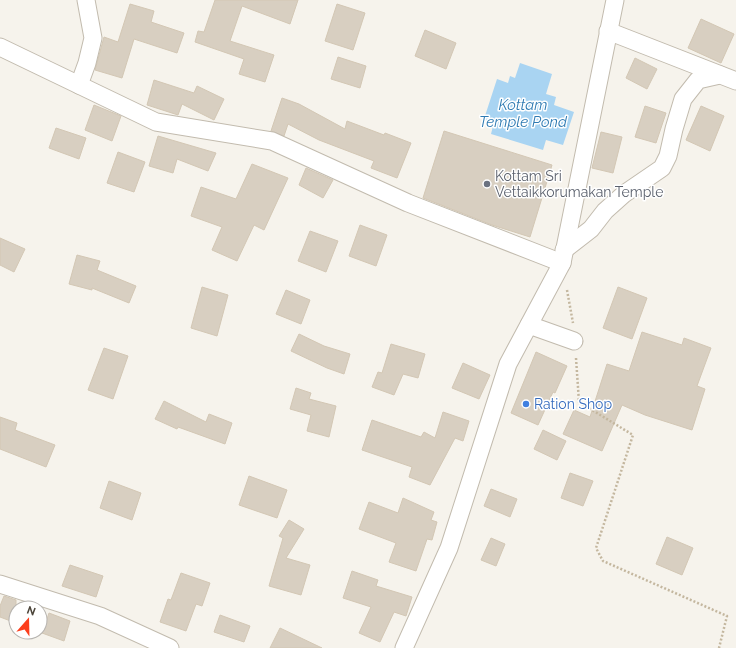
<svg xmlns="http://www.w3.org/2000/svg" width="736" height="648" font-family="Raleway,sans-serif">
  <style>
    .water { fill: #a9d4f2 }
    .building { fill: #d8cfc1; stroke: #d3c7b4 }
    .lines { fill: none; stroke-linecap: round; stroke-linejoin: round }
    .minor-casing { stroke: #c2bbae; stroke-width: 19 }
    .path { stroke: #c4b79f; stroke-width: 2.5; stroke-dasharray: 2 2; stroke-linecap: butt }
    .minor { stroke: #fff; stroke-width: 17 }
    .worship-dot { fill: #6b7280; stroke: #fff; stroke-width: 1.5 }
    .shop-dot { fill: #3f7fe0; stroke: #fff; stroke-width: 1.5 }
    .labels { text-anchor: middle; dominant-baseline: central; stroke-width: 3; stroke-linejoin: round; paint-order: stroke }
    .worship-label { font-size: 14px; fill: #5b616d; stroke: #fff; text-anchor: start }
    .shop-label { font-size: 14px; fill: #366cbe; stroke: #fff; text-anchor: start }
    .water-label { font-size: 15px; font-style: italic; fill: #2e7ab2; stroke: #fff }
  </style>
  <rect width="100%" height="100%" fill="#f6f3ec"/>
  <!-- water -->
  <path class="water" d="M520 63 552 74 546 94 556 97 554 105 574 112 563 145 546 140 543 150 491 134 494 122 484 119 497 79 508 83 510 76 515 78Z"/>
  <!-- building -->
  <g class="building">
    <path d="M215 0H298L290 24 242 6 230 41 274 55 265 82 239 74 244 59 195 42 198 31 204 32Z"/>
    <path d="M130 4 154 11 151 22 184 33 177 53 134 39 122 78 95 70 104 37 118 42Z"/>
    <path d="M337 4 365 13 353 50 325 41Z"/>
    <path d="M701 19 734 34 721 63 688 48Z"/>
    <path d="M425 30 456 43 446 69 415 56Z"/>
    <path d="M338 57 366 66 360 88 331 79Z"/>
    <path d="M635 58 657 69 647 89 626 78Z"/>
    <path d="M154 80 194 93 197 86 224 99 214 120 182 104 178 115 147 105Z"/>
    <path d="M282 98 299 104 345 129 347 121 384 135 385 133 411 143 397 178 371 168 374 161 319 140 288 124 284 136 271 131Z"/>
    <path d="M94 105 121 116 112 141 85 130Z"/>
    <path d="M645 106 666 113 656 143 635 137Z"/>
    <path d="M701 106 724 116 710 151 686 140Z"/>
    <path d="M56 128 86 138 79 159 49 148Z"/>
    <path d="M444 131 552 165 530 237 492 225 423 198Z"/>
    <path d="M601 132 622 137 613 173 592 168Z"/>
    <path d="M158 136 216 153 208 171 177 159 173 173 149 166Z"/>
    <path d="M118 152 145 162 134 192 107 183Z"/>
    <path d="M252 164 288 178 264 230 254 225 237 261 212 250 222 227 191 216 201 187 236 199Z"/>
    <path d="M306 168 333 180 323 198 299 185Z"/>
    <path d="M360 225 387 235 376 266 349 256Z"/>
    <path d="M310 231 338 241 326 272 298 261Z"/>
    <path d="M0 238 25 249 14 272 0 265Z"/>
    <path d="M77 255 100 261 97 270 136 286 129 303 92 288V290L69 284Z"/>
    <path d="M202 287 228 295 217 336 191 328Z"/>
    <path d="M618 287 647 298 632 339 603 328Z"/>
    <path d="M286 290 310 300 301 324 276 314Z"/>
    <path d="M642 332 682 345 684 338 711 348 697 386 705 389 692 430 645 415 622 405 602 451 563 434 574 410 590 417 607 364 629 371Z"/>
    <path d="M299 334 324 346 350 354 344 374 327 368 291 351Z"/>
    <path d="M391 344 425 354 418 378 403 374 394 395 372 387 378 372 382 373Z"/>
    <path d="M104 348 128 356 113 399 88 390Z"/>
    <path d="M536 352 567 366 555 393 553 392 538 425 511 413Z"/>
    <path d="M463 363 490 375 479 399 452 388Z"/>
    <path d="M296 388 311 393 309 399 336 406 329 437 307 431 311 415 290 409Z"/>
    <path d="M164 401 206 422 209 414 232 423 225 444 178 427 177 429 155 419Z"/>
    <path d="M443 412 469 421 463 441 455 438 430 485 409 477 412 467 362 450 372 420 421 437 424 432 435 438Z"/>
    <path d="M0 417 17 423 15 430 55 445 46 467 0 449Z"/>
    <path d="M543 430 566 441 557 460 534 449Z"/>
    <path d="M570 473 593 481 583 506 561 498Z"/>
    <path d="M249 476 287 490 277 518 239 505Z"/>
    <path d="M109 481 141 493 132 520 100 508Z"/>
    <path d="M491 489 517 499 510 517 484 506Z"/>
    <path d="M403 498 434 512 431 520 437 522 432 540 427 539 416 571 389 562 396 543 359 529 369 502 398 513Z"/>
    <path d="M289 520 304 529 286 558 310 565 301 595 269 586 283 538 279 536Z"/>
    <path d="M667 537 693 548 682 575 656 564Z"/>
    <path d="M491 538 505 544 496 566 481 560Z"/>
    <path d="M70 565 103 576 96 597 62 586Z"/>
    <path d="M352 571 378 580 376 586 412 597 406 616 394 612 380 642 359 633 371 607 343 598Z"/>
    <path d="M181 573 210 583 202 606 196 604 186 631 160 622 168 599 171 600Z"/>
    <path d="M4 596 16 600V623L0 617V606Z"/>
    <path d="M49 613 70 621 64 641 42 633Z"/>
    <path d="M220 615 250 626 244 642 214 632Z"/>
    <path d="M280 628 322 648H270Z"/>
  </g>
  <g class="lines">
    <defs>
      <g id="minor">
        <path d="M608 31 736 81"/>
        <path d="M0 47 156 122 272 141 408 203 562 263"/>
        <path d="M79 85 87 63 93 38 86 0"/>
        <path d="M564 250 591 229 605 211 624 194 662 168 668 156 674 129 683 99 698 80 720 75"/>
        <path d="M529 325 574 341"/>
        <path d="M0 584 100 616 170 648"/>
        <path d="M404 648 449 548 508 364 562 263 615 0"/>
      </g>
    </defs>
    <!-- minor casing -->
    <use href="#minor" class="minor-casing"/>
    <!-- path -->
    <g class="path">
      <path d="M567 290 573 323"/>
      <path d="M576 358 579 402 633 435 596 548 603 561 727 616 719 648"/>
    </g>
    <!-- minor -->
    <use href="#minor" class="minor"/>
  </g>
  <!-- markers -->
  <circle class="worship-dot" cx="487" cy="184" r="4"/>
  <circle class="shop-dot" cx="526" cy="404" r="4"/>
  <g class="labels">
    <!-- worship labels -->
    <g class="worship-label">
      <text x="495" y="176">Kottam Sri<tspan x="495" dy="16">Vettaikkorumakan Temple</tspan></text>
    </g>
    <!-- shop labels -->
    <g class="shop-label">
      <text x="534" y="404">Ration Shop</text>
    </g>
    <!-- water labels -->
    <g class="water-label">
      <text x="523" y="105">Kottam<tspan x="523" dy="17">Temple Pond</tspan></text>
    </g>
  </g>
  <!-- north arrow -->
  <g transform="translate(28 620) rotate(20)"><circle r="19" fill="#ffffff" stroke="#b7b4b0"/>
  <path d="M0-3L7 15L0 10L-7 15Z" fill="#fc3f1d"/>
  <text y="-6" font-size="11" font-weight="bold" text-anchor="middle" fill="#4b4439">N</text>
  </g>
</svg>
